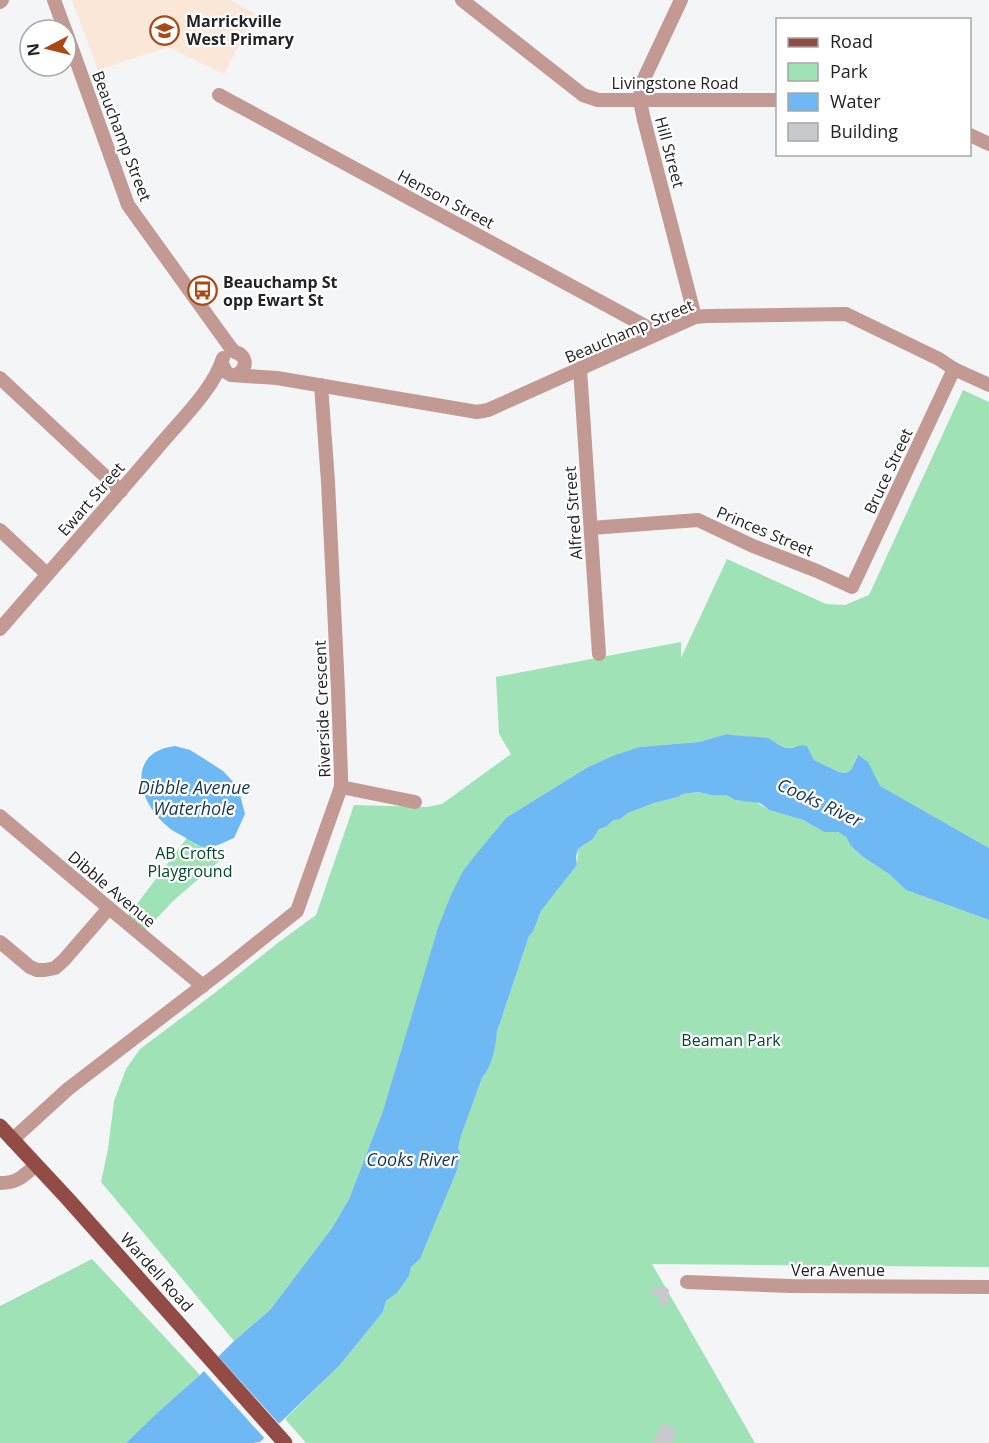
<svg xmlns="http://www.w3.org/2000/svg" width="989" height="1443" font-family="'Open Sans',sans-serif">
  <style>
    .education { fill: #fae7d7 }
    .green { fill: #9fe2b6 }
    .water { fill: #6eb9f4 }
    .pier { fill: #f3f5f7 }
    .building { fill: #c8c9cc }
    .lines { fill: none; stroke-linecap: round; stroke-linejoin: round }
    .minor { stroke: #c39994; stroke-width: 14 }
    .major { stroke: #924b45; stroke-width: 15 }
    .labels { text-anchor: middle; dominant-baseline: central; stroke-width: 4.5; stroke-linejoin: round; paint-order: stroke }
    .poi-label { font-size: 16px; font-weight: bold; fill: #232324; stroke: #fff; text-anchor: start }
    .street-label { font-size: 16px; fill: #232324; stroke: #fff }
    .park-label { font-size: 16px; fill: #024827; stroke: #fff }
    .water-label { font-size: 18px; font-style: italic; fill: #183850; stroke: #fff }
  </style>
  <rect width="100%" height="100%" fill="#f3f5f7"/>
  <!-- education -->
  <path class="education" d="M72 0H230L255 13 224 74 168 47 98 70Z"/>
  <!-- green -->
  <g class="green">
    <path d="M963 390 989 402V848L879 786 868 763 857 756 851 770 846 773 839 772 814 760 807 746 787 748 781 746 769 739 735 736 727 734 699 742 639 747 588 767 507 817 383 1111 349 1199 332 1228 270 1310 234 1341 101 1182 108 1149 114 1101 126 1069 140 1049 216 992 279 942 316 915 354 805 427 807 442 804 511 754 499 734 496 677 681 642V658L727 559 826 604 845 605 869 595Z"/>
    <path d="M699 792 710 795H726L735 800 756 802 769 810 803 820 824 832H838L846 837 851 846 863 857 889 874 906 890 989 920V1267L652 1264 755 1443H306L285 1419 339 1366 383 1312 386 1301 397 1293 409 1276 411 1267 420 1259 456 1173 461 1154 458 1148 461 1136 482 1078C492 1067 496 1047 497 1032L529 936 533 932 541 911 577 865 578 849 593 839 599 829 606 827 613 819 620 818 628 813 654 803 678 797 683 794Z"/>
    <path d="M187 838 196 845 207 847 224 857 173 901 141 935 124 921Z"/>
    <path d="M92 1259 200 1375 158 1412 126 1443H0V1306Z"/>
  </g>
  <!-- water -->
  <g class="water">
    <path d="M727 734C740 737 754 736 767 738 774 740 780 748 789 748 797 748 798 744 807 746L814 760 839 772 846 773 851 770 858 755 868 762 880 786 989 848V920L906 890 889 874 863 857 851 846 846 837 838 832H824L803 820 769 810 760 803 735 800 726 795H710L699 792 683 794 678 797 654 803 628 813 620 819 613 820 606 827 599 829 593 839 578 849 576 857 577 865 541 911 533 932 529 936 497 1032C496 1047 492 1067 482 1078L461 1136 458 1148 461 1154 456 1173 420 1259 411 1267 409 1276 397 1293 386 1301 383 1312 339 1366 260 1442 253 1443H126L158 1412 200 1375 234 1341 270 1310 332 1228 349 1199 383 1111 438 928 450 897 463 871 473 858 507 817 588 767 613 756 639 747 699 742Z"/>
    <path d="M175 746 190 750 203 758 223 771 238 787 245 814 234 838C226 841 216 847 208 847 200 848 193 842 186 838 180 834 172 831 167 826 137 801 126 752 175 746Z"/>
  </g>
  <!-- pier -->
  <path class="pier" d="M217 1355 281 1426 266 1440 202 1369Z"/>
  <!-- building -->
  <g class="building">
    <path d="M652 1287H666L669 1290 668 1305H660V1299L658 1296H652Z"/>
    <path d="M663 1423 678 1431 672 1443H652Z"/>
  </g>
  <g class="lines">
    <!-- minor -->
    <g class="minor">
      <path d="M54 0 65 30"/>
      <path d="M462 0 583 95 598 100H778"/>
      <path d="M681 0 641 85 640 101 644 120 695 317"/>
      <path d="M0 2 2 0"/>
      <path d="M66 32 128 205 220 333C225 339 229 347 235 352 237 353 238 353 240 354 248 361 245 369 238 374"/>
      <path d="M219 95 658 333"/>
      <path d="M970 135 989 144"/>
      <path d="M222 364 226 372 231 375 277 378 477 412 488 410 695 317 708 316 846 314 939 359 954 369 989 385"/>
      <path d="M580 369 599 654"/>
      <path d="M0 378 121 491"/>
      <path d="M591 528 698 520 753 546 817 571 852 587 954 369"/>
      <path d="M0 530 47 574"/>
      <path d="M0 629C55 565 111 503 165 439 184 417 215 386 223 358"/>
      <path d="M341 787 415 802"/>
      <path d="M0 816 109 908 203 986"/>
      <path d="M0 942 30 967 37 970H45L55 968 64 960 109 908"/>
      <path d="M12 1140 68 1089 227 967 297 911 341 787V776L338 690 328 482 321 385"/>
      <path d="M0 1183C18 1183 23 1176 36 1165"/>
      <path d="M687 1282 791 1286 989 1287"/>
    </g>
    <!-- major -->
    <path class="major" d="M0 1126 67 1198 285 1443"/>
  </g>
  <!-- icons -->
  <defs>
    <symbol id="school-ring" viewBox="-11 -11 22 22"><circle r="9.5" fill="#fff" stroke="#ac4813" stroke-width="1.5"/><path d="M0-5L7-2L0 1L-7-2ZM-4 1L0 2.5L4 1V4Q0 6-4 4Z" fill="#ac4813"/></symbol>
    <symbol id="bus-ring" viewBox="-11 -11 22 22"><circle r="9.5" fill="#fff" stroke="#ac4813" stroke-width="1.5"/><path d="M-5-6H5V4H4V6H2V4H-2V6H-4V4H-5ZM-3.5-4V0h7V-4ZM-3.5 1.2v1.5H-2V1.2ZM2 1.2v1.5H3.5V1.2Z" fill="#ac4813"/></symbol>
  </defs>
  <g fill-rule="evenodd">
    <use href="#school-ring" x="148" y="14" width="33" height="33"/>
    <use href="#bus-ring" x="186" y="274" width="33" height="33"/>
  </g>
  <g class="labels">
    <!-- poi labels -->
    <g class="poi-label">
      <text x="186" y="21">Marrickville<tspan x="186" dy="18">West Primary</tspan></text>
      <text x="223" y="282">Beauchamp St<tspan x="223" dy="18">opp Ewart St</tspan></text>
    </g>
    <!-- street labels -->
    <g class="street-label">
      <text x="675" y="83">Livingstone Road</text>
      <text transform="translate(122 136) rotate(69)">Beauchamp Street</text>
      <text transform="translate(670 152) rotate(75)">Hill Street</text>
      <text transform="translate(446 199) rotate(28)">Henson Street</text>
      <text transform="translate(629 331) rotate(-23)">Beauchamp Street</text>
      <text transform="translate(888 471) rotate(-65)">Bruce Street</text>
      <text transform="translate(91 499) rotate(-49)">Ewart Street</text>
      <text transform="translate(573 513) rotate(-94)">Alfred Street</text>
      <text transform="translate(765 531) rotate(23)">Princes Street</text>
      <text transform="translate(322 709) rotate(-92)">Riverside Crescent</text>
      <text transform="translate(112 889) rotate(40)">Dibble Avenue</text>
      <text x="838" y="1270">Vera Avenue</text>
      <text transform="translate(157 1272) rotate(48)">Wardell Road</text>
    </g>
    <!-- park labels -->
    <g class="park-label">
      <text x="190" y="853">AB Crofts<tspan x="190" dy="18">Playground</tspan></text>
      <text x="731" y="1040">Beaman Park</text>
    </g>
    <!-- water labels -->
    <g class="water-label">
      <text x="194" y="787">Dibble Avenue<tspan x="194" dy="21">Waterhole</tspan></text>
      <text transform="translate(820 802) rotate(25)">Cooks River</text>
      <text x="412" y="1159">Cooks River</text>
    </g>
  </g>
  <!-- legend -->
  <rect x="776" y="18" width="195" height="138" fill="#ffffff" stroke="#a7a7a7" stroke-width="1.5"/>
  <rect x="788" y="38" width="30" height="9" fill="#924b45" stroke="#a7a7a7" stroke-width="1.5"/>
  <text x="830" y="48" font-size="18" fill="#232324">Road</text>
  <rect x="788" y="63" width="30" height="18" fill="#9fe2b6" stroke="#a7a7a7" stroke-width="1.5"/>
  <text x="830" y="78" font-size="18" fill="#232324">Park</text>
  <rect x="788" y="93" width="30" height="18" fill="#6eb9f4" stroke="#a7a7a7" stroke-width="1.5"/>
  <text x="830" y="108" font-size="18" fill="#232324">Water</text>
  <rect x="788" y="123" width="30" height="18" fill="#c8c9cc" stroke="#a7a7a7" stroke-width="1.5"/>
  <text x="830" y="138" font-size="18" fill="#232324">Building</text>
  <!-- north arrow -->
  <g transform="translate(48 48) rotate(263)"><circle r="28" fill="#ffffff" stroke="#a7a7a7" stroke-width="1.5"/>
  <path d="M0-4.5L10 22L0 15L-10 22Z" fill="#ac4813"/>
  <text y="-9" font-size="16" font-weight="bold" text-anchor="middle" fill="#232324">N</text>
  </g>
</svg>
